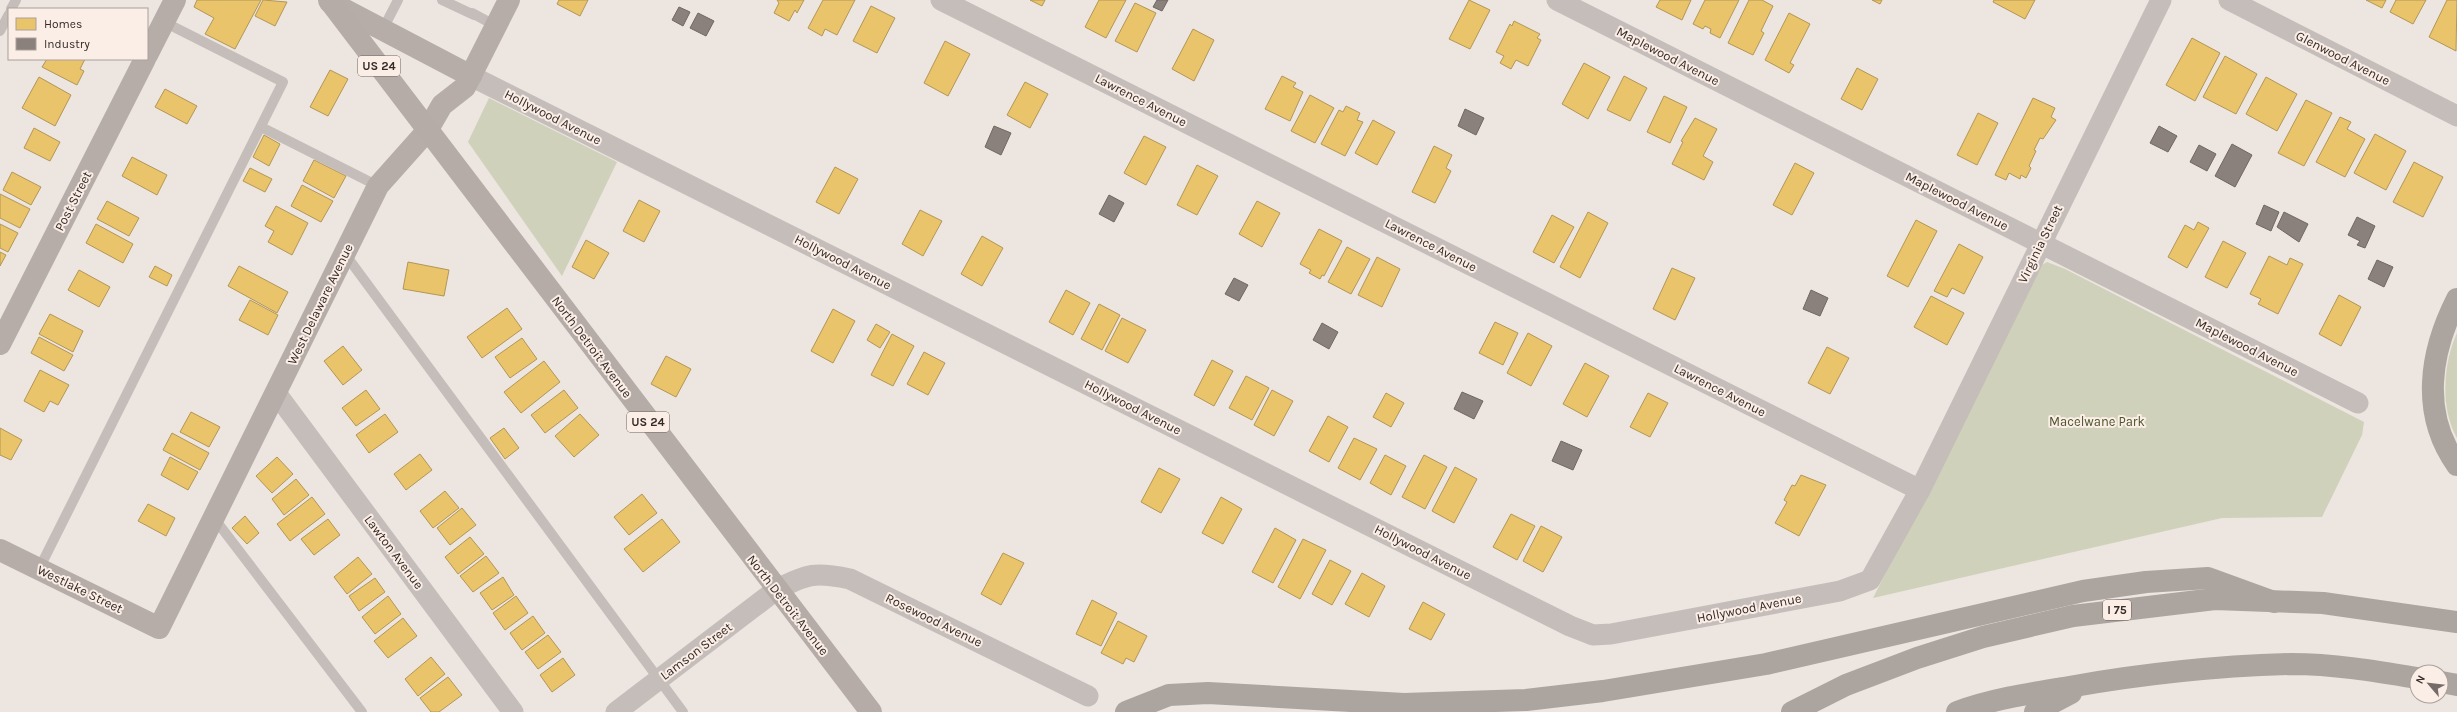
<svg xmlns="http://www.w3.org/2000/svg" width="2457" height="712" font-family="Karla,sans-serif">
  <style>
    .green { fill: #d0d1ba }
    .homes { fill: #e9c46a; stroke: #b39656 }
    .industry { fill: #8a817c; stroke: #716762 }
    .lines { fill: none; stroke-linecap: round; stroke-linejoin: round }
    .lane { stroke: #c5bdb9; stroke-width: 10 }
    .street { stroke: #c5bdb9; stroke-width: 21 }
    .secondary { stroke: #b6ada9; stroke-width: 22 }
    .primary { stroke: #b5aca8; stroke-width: 22 }
    .highway { stroke: #aba49f; stroke-width: 22 }
    .labels { text-anchor: middle; dominant-baseline: central; stroke-width: 4; stroke-linejoin: round; paint-order: stroke }
    .shield { fill: #faeee7; stroke: #716561; stroke-width: 1 }
    .shield-label { font-size: 12px; font-weight: bold; fill: #362a27 }
    .street-label { font-size: 13px; fill: #362a27; stroke: #faeee7 }
    .park-label { font-size: 13px; fill: #4b552a; stroke: #faeee7 }
  </style>
  <rect width="100%" height="100%" fill="#ece5e0"/>
  <!-- green -->
  <g class="green">
    <path d="M489 98 617 162 562 276 468 142Z"/>
    <path d="M2047 262 2065 269 2364 422 2362 435 2322 517 2222 518 1873 598 2042 265Z"/>
    <path d="M2457 333V438C2440 409 2443 363 2457 333Z"/>
  </g>
  <!-- homes -->
  <g class="homes">
    <path d="M197 0H261L235 49 205 34 214 18 194 7Z"/>
    <path d="M263 0 287 2 275 26 255 16Z"/>
    <path d="M559 0H588L580 16 557 4Z"/>
    <path d="M777 0H804L797 13 795 10 789 21 774 13 779 3Z"/>
    <path d="M823 0H855L837 35 825 29 822 36 808 28Z"/>
    <path d="M1030 0H1045L1042 6Z"/>
    <path d="M1099 0H1126L1106 38 1085 27Z"/>
    <path d="M1469 0 1490 10 1470 49 1449 39Z"/>
    <path d="M1660 0H1691L1682 20 1656 7Z"/>
    <path d="M1705 0H1739L1720 38 1710 33 1711 29 1705 26 1703 29 1693 24Z"/>
    <path d="M1749 0H1762L1773 6 1761 31 1764 33 1753 55 1728 43Z"/>
    <path d="M1872 0H1882L1880 4Z"/>
    <path d="M1994 0H2035L2025 19 1993 2Z"/>
    <path d="M2366 0H2386L2382 8Z"/>
    <path d="M2396 0H2426L2413 24 2390 12Z"/>
    <path d="M2447 0H2457L2456 51 2429 37Z"/>
    <path d="M1135 3 1156 13 1137 52 1115 41Z"/>
    <path d="M871 6 895 18 877 53 853 41Z"/>
    <path d="M1789 13 1810 24 1790 63 1794 65 1789 73 1765 60Z"/>
    <path d="M1514 21 1540 34 1537 38 1541 40 1528 66 1516 60 1511 69 1500 63 1504 56 1496 52 1510 24 1512 26Z"/>
    <path d="M1193 29 1214 40 1194 81 1172 69Z"/>
    <path d="M2192 38 2220 53 2195 101 2166 85Z"/>
    <path d="M945 41 970 54 948 96 924 83Z"/>
    <path d="M2225 56 2257 74 2236 114 2203 97Z"/>
    <path d="M47 59H85L80 69 84 71 77 85 42 67Z"/>
    <path d="M1584 63 1610 77 1588 119 1562 104Z"/>
    <path d="M1857 68 1878 79 1862 110 1841 99Z"/>
    <path d="M330 70 348 79 328 116 310 107Z"/>
    <path d="M1282 76 1296 83 1293 87 1303 92 1290 121 1265 109Z"/>
    <path d="M1624 76 1647 88 1630 121 1607 110Z"/>
    <path d="M39 77 71 95 55 126 22 108Z"/>
    <path d="M2266 77 2297 94 2277 131 2246 114Z"/>
    <path d="M1025 82 1048 94 1030 128 1007 115Z"/>
    <path d="M165 89 197 106 187 124 155 107Z"/>
    <path d="M1310 95 1334 108 1315 143 1291 131Z"/>
    <path d="M1664 96 1687 107 1670 143 1647 132Z"/>
    <path d="M2033 98 2055 108 2051 117 2056 120 2043 139 2040 138 2034 150 2036 151 2029 166 2031 168 2026 178 2021 175 2020 179 2009 173 2006 180 1995 175Z"/>
    <path d="M2306 100 2332 113 2304 166 2278 153Z"/>
    <path d="M1346 106 1360 113 1357 120 1363 122 1345 156 1321 144 1339 110 1343 112Z"/>
    <path d="M1978 113 1998 123 1977 165 1957 155Z"/>
    <path d="M2340 117 2351 122 2347 129 2365 139 2345 177 2316 162Z"/>
    <path d="M1695 118 1717 129 1703 156 1713 162 1704 180 1672 164 1683 142 1681 141Z"/>
    <path d="M1373 120 1395 132 1377 165 1355 153Z"/>
    <path d="M34 128 60 142 50 161 24 148Z"/>
    <path d="M2375 134 2406 151 2386 190 2354 173Z"/>
    <path d="M264 135 280 144 269 166 253 157Z"/>
    <path d="M1144 136 1166 147 1146 185 1124 173Z"/>
    <path d="M1434 146 1452 155 1446 168 1451 171 1435 203 1412 192Z"/>
    <path d="M132 157 167 175 157 195 122 176Z"/>
    <path d="M314 160 346 176 334 198 303 181Z"/>
    <path d="M2414 162 2443 177 2423 217 2393 202Z"/>
    <path d="M1795 163 1814 173 1792 215 1773 205Z"/>
    <path d="M1197 165 1218 176 1197 215 1177 205Z"/>
    <path d="M835 167 858 179 839 214 816 202Z"/>
    <path d="M250 168 272 179 265 192 243 181Z"/>
    <path d="M12 172 41 187 31 205 3 190Z"/>
    <path d="M302 185 333 201 321 222 291 206Z"/>
    <path d="M0 194 30 209 20 228 0 218Z"/>
    <path d="M639 200 660 211 644 242 623 231Z"/>
    <path d="M107 201 139 218 129 236 97 219Z"/>
    <path d="M1257 201 1280 213 1262 247 1239 234Z"/>
    <path d="M276 206 308 223 292 255 268 242 274 231 265 226Z"/>
    <path d="M920 210 942 221 923 256 902 244Z"/>
    <path d="M1588 212 1608 223 1580 278 1560 267Z"/>
    <path d="M1552 215 1574 227 1554 263 1533 252Z"/>
    <path d="M1916 220 1937 231 1908 287 1887 276Z"/>
    <path d="M2198 222 2209 228 2187 268 2168 257 2185 225 2194 230Z"/>
    <path d="M0 224 18 233 8 252 0 248Z"/>
    <path d="M96 224 133 244 123 263 86 243Z"/>
    <path d="M1319 229 1342 241 1324 276 1322 275 1320 279 1309 273 1311 270 1300 264Z"/>
    <path d="M982 236 1003 248 982 286 961 274Z"/>
    <path d="M586 240 609 253 594 279 572 267Z"/>
    <path d="M2223 241 2246 253 2227 288 2205 277Z"/>
    <path d="M1959 244 1983 257 1964 294 1952 288 1947 297 1934 291Z"/>
    <path d="M1347 247 1370 259 1351 294 1328 282Z"/>
    <path d="M0 252 6 255 0 266Z"/>
    <path d="M2269 256 2287 265 2290 258 2303 264 2278 314 2258 304 2261 299 2250 294Z"/>
    <path d="M1377 257 1400 269 1382 307 1358 295Z"/>
    <path d="M408 262 449 270 444 296 403 289Z"/>
    <path d="M155 266 172 275 167 286 149 277Z"/>
    <path d="M239 266 288 292 277 313 228 286Z"/>
    <path d="M1672 268 1695 278 1675 320 1653 309Z"/>
    <path d="M79 270 110 287 99 307 68 290Z"/>
    <path d="M1066 290 1090 303 1073 335 1049 322Z"/>
    <path d="M2339 295 2361 307 2341 346 2319 334Z"/>
    <path d="M1931 296 1964 313 1947 345 1914 327Z"/>
    <path d="M250 300 278 315 268 335 239 320Z"/>
    <path d="M1099 304 1120 315 1102 350 1081 339Z"/>
    <path d="M507 308 522 329 482 358 467 337Z"/>
    <path d="M833 309 855 321 833 363 811 351Z"/>
    <path d="M50 314 83 331 73 352 39 334Z"/>
    <path d="M1122 318 1146 330 1128 363 1105 351Z"/>
    <path d="M1495 322 1518 333 1503 365 1479 353Z"/>
    <path d="M876 324 890 332 880 348 867 340Z"/>
    <path d="M1528 333 1552 346 1531 386 1507 373Z"/>
    <path d="M892 334 914 346 893 386 871 375Z"/>
    <path d="M39 337 73 355 64 371 31 353Z"/>
    <path d="M522 338 537 359 510 378 495 357Z"/>
    <path d="M343 346 362 370 343 385 324 361Z"/>
    <path d="M1827 347 1849 358 1830 394 1808 383Z"/>
    <path d="M924 352 945 363 928 395 907 384Z"/>
    <path d="M666 356 691 369 676 397 651 384Z"/>
    <path d="M1212 360 1233 371 1214 406 1194 395Z"/>
    <path d="M544 361 560 382 521 413 504 392Z"/>
    <path d="M1585 363 1609 376 1587 417 1563 404Z"/>
    <path d="M40 370 69 385 58 405 50 401 44 412 24 401Z"/>
    <path d="M1246 376 1269 388 1252 420 1229 408Z"/>
    <path d="M366 390 380 409 356 426 342 408Z"/>
    <path d="M564 390 578 408 545 433 531 415Z"/>
    <path d="M1272 390 1293 401 1274 436 1254 425Z"/>
    <path d="M1386 393 1404 403 1391 427 1373 417Z"/>
    <path d="M1648 393 1668 403 1650 437 1630 427Z"/>
    <path d="M191 412 220 427 209 447 180 432Z"/>
    <path d="M385 414 398 432 369 453 356 435Z"/>
    <path d="M580 414 599 435 574 457 555 436Z"/>
    <path d="M1328 416 1348 427 1329 462 1309 451Z"/>
    <path d="M0 428 22 440 11 460 0 455Z"/>
    <path d="M504 428 519 448 505 459 490 438Z"/>
    <path d="M172 433 209 453 200 470 163 450Z"/>
    <path d="M1354 438 1377 449 1360 480 1338 468Z"/>
    <path d="M420 454 432 470 406 490 394 474Z"/>
    <path d="M1385 455 1406 466 1391 495 1370 483Z"/>
    <path d="M1424 455 1447 467 1425 509 1402 497Z"/>
    <path d="M170 457 198 472 188 490 161 475Z"/>
    <path d="M277 457 293 474 272 493 256 476Z"/>
    <path d="M1455 467 1477 479 1454 523 1432 511Z"/>
    <path d="M1159 468 1180 479 1161 513 1141 502Z"/>
    <path d="M1801 475 1826 485 1799 536 1775 523 1787 502 1784 500 1792 485 1795 486Z"/>
    <path d="M296 479 309 495 284 515 272 499Z"/>
    <path d="M445 491 459 508 433 528 420 511Z"/>
    <path d="M642 494 657 513 629 535 614 517Z"/>
    <path d="M312 497 325 514 290 541 277 524Z"/>
    <path d="M1221 497 1242 509 1223 544 1202 533Z"/>
    <path d="M148 504 175 518 166 536 138 521Z"/>
    <path d="M462 508 476 525 450 545 437 528Z"/>
    <path d="M1511 514 1535 526 1517 560 1493 547Z"/>
    <path d="M245 516 259 533 247 544 232 528Z"/>
    <path d="M328 519 340 535 314 555 301 539Z"/>
    <path d="M662 519 680 542 643 572 624 549Z"/>
    <path d="M1541 526 1562 537 1543 572 1523 561Z"/>
    <path d="M1275 528 1296 540 1273 583 1252 572Z"/>
    <path d="M470 537 484 554 458 574 445 557Z"/>
    <path d="M1303 539 1326 550 1300 599 1278 587Z"/>
    <path d="M1003 553 1024 563 1001 605 981 594Z"/>
    <path d="M486 556 499 573 473 592 460 576Z"/>
    <path d="M358 557 372 574 347 594 334 577Z"/>
    <path d="M1330 560 1351 571 1332 605 1312 594Z"/>
    <path d="M1362 573 1385 586 1369 617 1345 604Z"/>
    <path d="M503 577 514 595 492 610 480 593Z"/>
    <path d="M375 578 385 592 359 611 349 596Z"/>
    <path d="M388 596 401 614 375 634 362 617Z"/>
    <path d="M516 596 528 613 505 630 493 613Z"/>
    <path d="M1092 600 1117 613 1101 646 1076 634Z"/>
    <path d="M1423 602 1445 614 1431 640 1409 629Z"/>
    <path d="M533 616 545 633 522 650 510 633Z"/>
    <path d="M403 618 417 636 388 658 374 641Z"/>
    <path d="M1118 621 1147 636 1134 662 1126 658 1123 664 1101 653Z"/>
    <path d="M548 635 561 652 538 669 525 652Z"/>
    <path d="M431 657 445 674 418 696 405 679Z"/>
    <path d="M563 658 575 675 552 692 540 675Z"/>
    <path d="M448 677 462 695 439 712H431L420 698Z"/>
  </g>
  <!-- industry -->
  <g class="industry">
    <path d="M1157 0H1168L1162 11 1153 7Z"/>
    <path d="M679 7 690 12 683 26 672 20Z"/>
    <path d="M698 13 714 21 706 36 690 28Z"/>
    <path d="M1465 109 1484 118 1476 135 1458 126Z"/>
    <path d="M994 126 1011 133 1001 155 985 147Z"/>
    <path d="M2159 126 2177 136 2168 152 2150 143Z"/>
    <path d="M2232 144 2252 155 2235 187 2215 176Z"/>
    <path d="M2199 145 2216 154 2207 171 2190 162Z"/>
    <path d="M1109 195 1124 203 1114 222 1099 214Z"/>
    <path d="M2264 205 2279 212 2271 231 2256 224Z"/>
    <path d="M2284 212 2308 224 2299 242 2277 227Z"/>
    <path d="M2357 217 2375 226 2365 248 2357 245 2360 241 2348 235Z"/>
    <path d="M2377 260 2393 267 2384 287 2368 279Z"/>
    <path d="M1234 278 1248 285 1239 301 1225 294Z"/>
    <path d="M1811 290 1828 298 1820 316 1803 309Z"/>
    <path d="M1322 323 1338 332 1329 349 1313 340Z"/>
    <path d="M1462 392 1483 401 1474 419 1454 409Z"/>
    <path d="M1561 441 1582 450 1573 470 1552 461Z"/>
  </g>
  <g class="lines">
    <!-- lane -->
    <g class="lane">
      <path d="M442 0 474 15"/>
      <path d="M11 9 16 0"/>
      <path d="M472 13 496 26"/>
      <path d="M0 31 9 14"/>
      <path d="M382 31 398 0"/>
      <path d="M261 127 378 186"/>
      <path d="M345 254 683 712"/>
      <path d="M214 518 362 712"/>
      <path d="M39 569 283 82 164 22"/>
    </g>
    <!-- street -->
    <g class="street">
      <path d="M941 0 1920 490"/>
      <path d="M1557 0 2358 403"/>
      <path d="M2229 0 2457 116"/>
      <path d="M471 76 1570 626 1593 635 1611 634 1840 591 1870 580 1920 490 2161 0"/>
      <path d="M276 393 513 712"/>
      <path d="M616 712 776 590C808 573 816 572 850 579L1088 696"/>
    </g>
    <!-- secondary -->
    <g class="secondary">
      <path d="M330 2 471 76"/>
      <path d="M147 55 175 0"/>
      <path d="M0 344 145 59"/>
      <path d="M0 550 159 628 378 186 427 131 442 105 465 87 509 0"/>
    </g>
    <!-- primary -->
    <path class="primary" d="M329 0 871 712"/>
    <!-- highway -->
    <g class="highway">
      <path d="M2457 299C2430 352 2420 413 2457 465"/>
      <path d="M2441 682 2457 685"/>
      <path d="M1126 712 1169 695 1208 693 1404 704 1526 700 1603 691 1766 664 2083 591 2146 582 2208 578 2274 602"/>
      <path d="M1792 712 1846 685 1917 658 1983 637 2073 616 2215 599 2323 603 2457 622"/>
      <path d="M1957 712C1992 699 2032 693 2069 687 2142 674 2217 666 2291 664 2333 664 2375 671 2417 678"/>
      <path d="M2035 712 2071 693"/>
    </g>
  </g>
  <g class="labels">
    <!-- shield labels -->
    <g class="shield">
      <rect x="358" y="56" width="42" height="20" rx="3"/>
      <rect x="627" y="412" width="42" height="20" rx="3"/>
      <rect x="2103" y="600" width="28" height="20" rx="3"/>
    </g>
    <g class="shield-label">
      <text x="379" y="66">US 24</text>
      <text x="648" y="422">US 24</text>
      <text x="2117" y="610">I 75</text>
    </g>
    <!-- street labels -->
    <g class="street-label">
      <text transform="translate(1668 56) rotate(27)">Maplewood Avenue</text>
      <text transform="translate(2343 58) rotate(27)">Glenwood Avenue</text>
      <text transform="translate(1141 100) rotate(27)">Lawrence Avenue</text>
      <text transform="translate(553 117) rotate(27)">Hollywood Avenue</text>
      <text transform="translate(73 201) rotate(-63)">Post Street</text>
      <text transform="translate(1957 201) rotate(27)">Maplewood Avenue</text>
      <text transform="translate(2040 244) rotate(-64)">Virginia Street</text>
      <text transform="translate(1431 245) rotate(27)">Lawrence Avenue</text>
      <text transform="translate(843 262) rotate(27)">Hollywood Avenue</text>
      <text transform="translate(320 304) rotate(-64)">West Delaware Avenue</text>
      <text transform="translate(592 347) rotate(53)">North Detroit Avenue</text>
      <text transform="translate(2247 347) rotate(27)">Maplewood Avenue</text>
      <text transform="translate(1720 390) rotate(27)">Lawrence Avenue</text>
      <text transform="translate(1133 407) rotate(27)">Hollywood Avenue</text>
      <text transform="translate(394 552) rotate(53)">Lawton Avenue</text>
      <text transform="translate(1423 552) rotate(27)">Hollywood Avenue</text>
      <text transform="translate(80 589) rotate(26)">Westlake Street</text>
      <text transform="translate(788 605) rotate(52)">North Detroit Avenue</text>
      <text transform="translate(1749 608) rotate(-11)">Hollywood Avenue</text>
      <text transform="translate(934 620) rotate(26)">Rosewood Avenue</text>
      <text transform="translate(696 651) rotate(-37)">Lamson Street</text>
    </g>
    <!-- park labels -->
    <g class="park-label">
      <text x="2097" y="421">Macelwane Park</text>
    </g>
  </g>
  <!-- legend -->
  <rect x="8" y="8" width="140" height="52" fill="#faeee7" stroke="#aca09a"/>
  <rect x="16" y="18" width="20" height="12" fill="#e9c46a" stroke="#aca09a"/>
  <text x="44" y="28" font-size="12" fill="#362a27">Homes</text>
  <rect x="16" y="38" width="20" height="12" fill="#8a817c" stroke="#aca09a"/>
  <text x="44" y="48" font-size="12" fill="#362a27">Industry</text>
  <!-- north arrow -->
  <g transform="translate(2429 684) rotate(298)"><circle r="19" fill="#faeee7" stroke="#aca09a"/>
  <path d="M0-3L7 15L0 10L-7 15Z" fill="#766b68"/>
  <text y="-6" font-size="11" font-weight="bold" text-anchor="middle" fill="#362a27">N</text>
  </g>
</svg>
